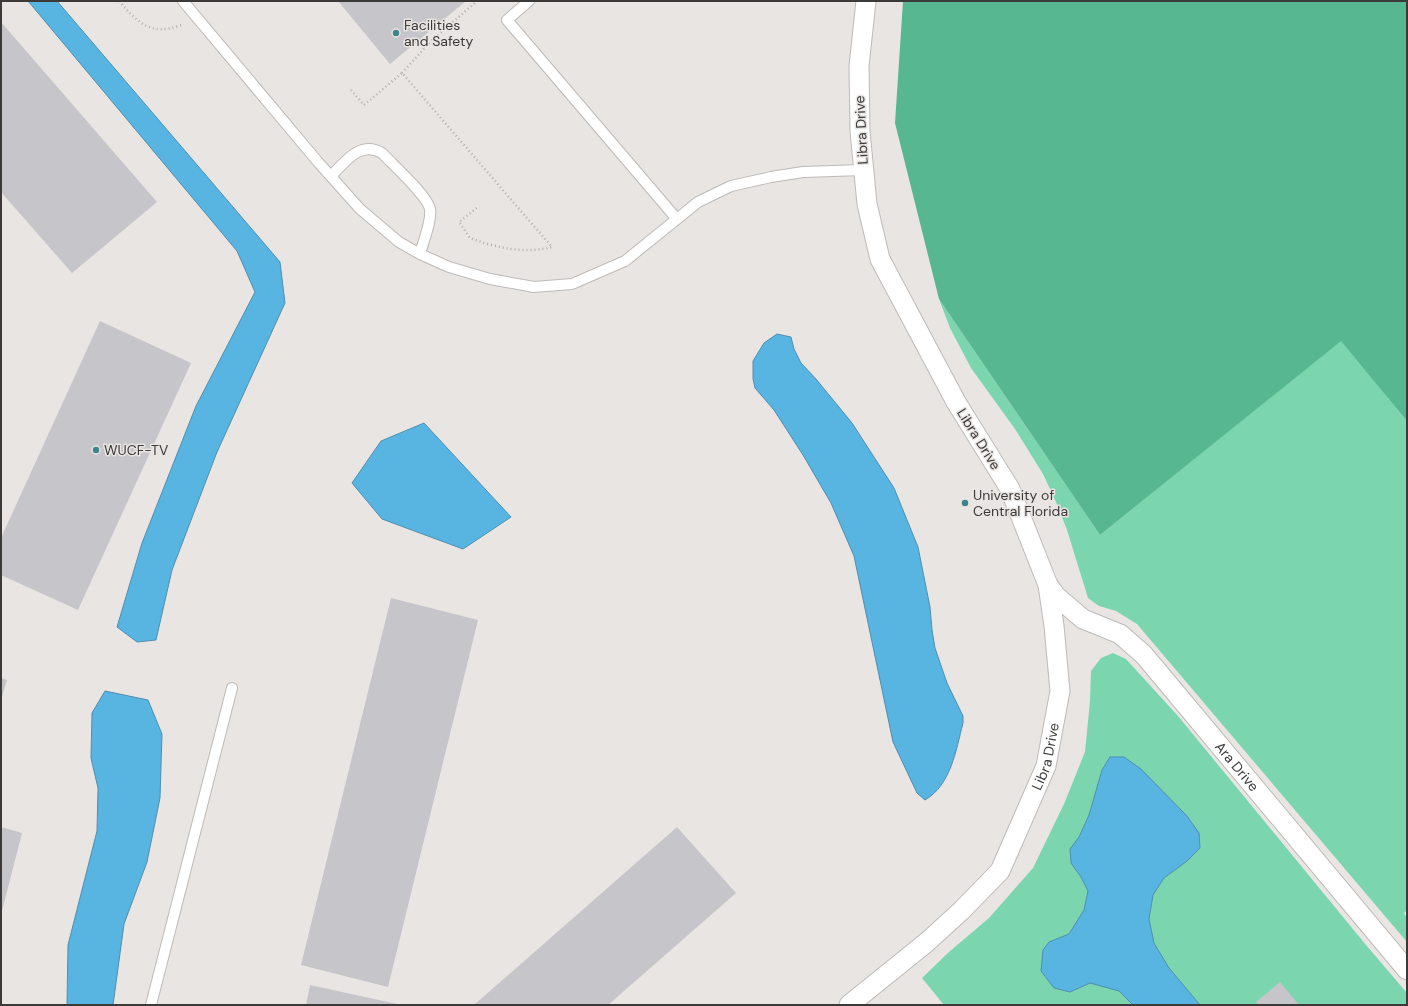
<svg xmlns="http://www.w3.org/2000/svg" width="1408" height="1006" font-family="'DM Sans',sans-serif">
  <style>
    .green { fill: #7bd6af }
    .forest { fill: #57b790 }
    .water { fill: #58b4e1; stroke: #4f8faf }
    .building { fill: #c6c5c9 }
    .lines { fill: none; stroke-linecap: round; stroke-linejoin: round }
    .service-casing { stroke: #bdbab8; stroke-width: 12 }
    .minor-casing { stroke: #bdbab8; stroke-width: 21 }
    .path { stroke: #b1aeac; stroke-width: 2.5; stroke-dasharray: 1 3; stroke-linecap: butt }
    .service { stroke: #fff; stroke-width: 10 }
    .minor { stroke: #fff; stroke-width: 19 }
    .poi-dot { fill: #3d858b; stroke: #e9e5e3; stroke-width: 1.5 }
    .labels { text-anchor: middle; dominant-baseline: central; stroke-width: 3; stroke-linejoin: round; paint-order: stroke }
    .poi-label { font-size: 14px; fill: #3b3a39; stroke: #e9e5e3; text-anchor: start }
    .street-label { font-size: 14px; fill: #3b3a39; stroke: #e9e5e3 }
  </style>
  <rect width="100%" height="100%" fill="#e9e5e3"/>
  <!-- green -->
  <g class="green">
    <path d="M939 299 1100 535 1341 340 1407 421V910L1404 913 1407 918V942L1137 624 1116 611 1099 606 1088 598 1067 530 1056 502 1043 474 1015 429 971 368 950 328Z"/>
    <path d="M1113 653 1126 659 1178 716 1366 945 1407 993V1005H944L922 978 949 952 989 918 1033 868 1064 804 1085 752 1090 701 1091 671 1101 658Z"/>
  </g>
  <!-- forest -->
  <path class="forest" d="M903 1H1407V421L1341 341 1100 535 939 299 895 123Z"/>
  <!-- water -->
  <g class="water">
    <path d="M28 1H57L280 262 285 303 217 452 172 570 156 640 137 642 117 627 142 543 196 406 255 292 237 251Z"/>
    <path d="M777 334 791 337 794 349 801 363 816 379 852 423 894 488 918 547 930 607 932 630 935 648 947 683 963 716V723C956 750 951 785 925 800L917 793 893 742 854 556 831 503 803 455 774 410 755 388 753 379V361L764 343Z"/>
    <path d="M424 423 511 517 463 549 382 519 352 483 381 441Z"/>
    <path d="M105 691 148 700 162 734 160 798 147 862 124 924 113 1005H67L68 945 97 831 98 788 91 758 92 713Z"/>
    <path d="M1110 757H1124L1141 769 1187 816 1199 833 1200 848 1187 861 1164 878 1153 895 1149 919 1154 943 1169 968 1200 1005H1133L1119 991 1090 983 1070 992 1054 988 1041 971 1043 950 1049 942 1069 934 1084 910 1088 891 1081 877 1071 863 1070 849 1079 837 1089 815 1102 770Z"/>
  </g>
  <!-- building -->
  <g class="building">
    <path d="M338 1H466L390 64Z"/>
    <path d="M1 22 157 202 72 273 1 192Z"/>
    <path d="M100 321 191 363 78 610 1 575V538Z"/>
    <path d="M391 598 478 620 388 987 301 965Z"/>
    <path d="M1 678 7 680 1 700Z"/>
    <path d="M1 827 22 833 2 911H1Z"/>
    <path d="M677 827 736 893 608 1005H474Z"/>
    <path d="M1280 982 1299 1005H1258L1256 1002Z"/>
    <path d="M310 985 397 1004V1005H306Z"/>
  </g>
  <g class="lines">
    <defs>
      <g id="service">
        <path d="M183 1 318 162 360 209 399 242 420 254 449 267 490 279 534 287 572 284 625 261 698 202 731 186 771 177 803 172 863 170"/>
        <path d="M529 1 507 20 676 218"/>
        <path d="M331 176C345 162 360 140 382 153 393 165 427 195 430 209 432 221 423 242 420 254"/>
        <path d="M151 1005 232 688"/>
      </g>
      <g id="minor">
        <path id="s1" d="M1048 585 1056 596 1083 619 1120 634 1144 655 1407 970"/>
        <path id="s2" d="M849 1005 927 942 961 911 1000 871 1046 766 1060 691 1054 626 1048 585 1010 489 956 402 880 259 867 204 860 131 859 66 866 1"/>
      </g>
    </defs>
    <!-- service casing -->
    <use href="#service" class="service-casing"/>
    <!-- minor casing -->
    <use href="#minor" class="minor-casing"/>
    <!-- path -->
    <g class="path">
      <path d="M119 1C137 22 151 37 181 25"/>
      <path d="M402 73 430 42 477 1"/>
      <path d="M351 90 364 105 402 73 552 247C524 254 497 248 470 238L459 222 479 206"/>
    </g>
    <!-- service -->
    <use href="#service" class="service"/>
    <!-- minor -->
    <use href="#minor" class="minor"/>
  </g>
  <!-- markers -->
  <g class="poi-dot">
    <circle cx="396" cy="33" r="4"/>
    <circle cx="96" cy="450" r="4"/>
    <circle cx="965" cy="503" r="4"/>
  </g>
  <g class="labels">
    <!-- poi labels -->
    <g class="poi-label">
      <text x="404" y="25">Facilities<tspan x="404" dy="16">and Safety</tspan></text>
      <text x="104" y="450">WUCF-TV</text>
      <text x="973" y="495">University of<tspan x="973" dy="16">Central Florida</tspan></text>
    </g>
    <!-- street labels -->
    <g class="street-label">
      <text transform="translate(861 130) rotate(-93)">Libra Drive</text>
      <text transform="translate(979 439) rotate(58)">Libra Drive</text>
      <text stroke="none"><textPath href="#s2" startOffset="326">Libra Drive</textPath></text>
      <text stroke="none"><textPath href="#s1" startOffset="266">Ara Drive</textPath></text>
    </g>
  </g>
  <!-- border -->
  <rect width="1408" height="1006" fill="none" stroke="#3b3a39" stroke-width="4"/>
</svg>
